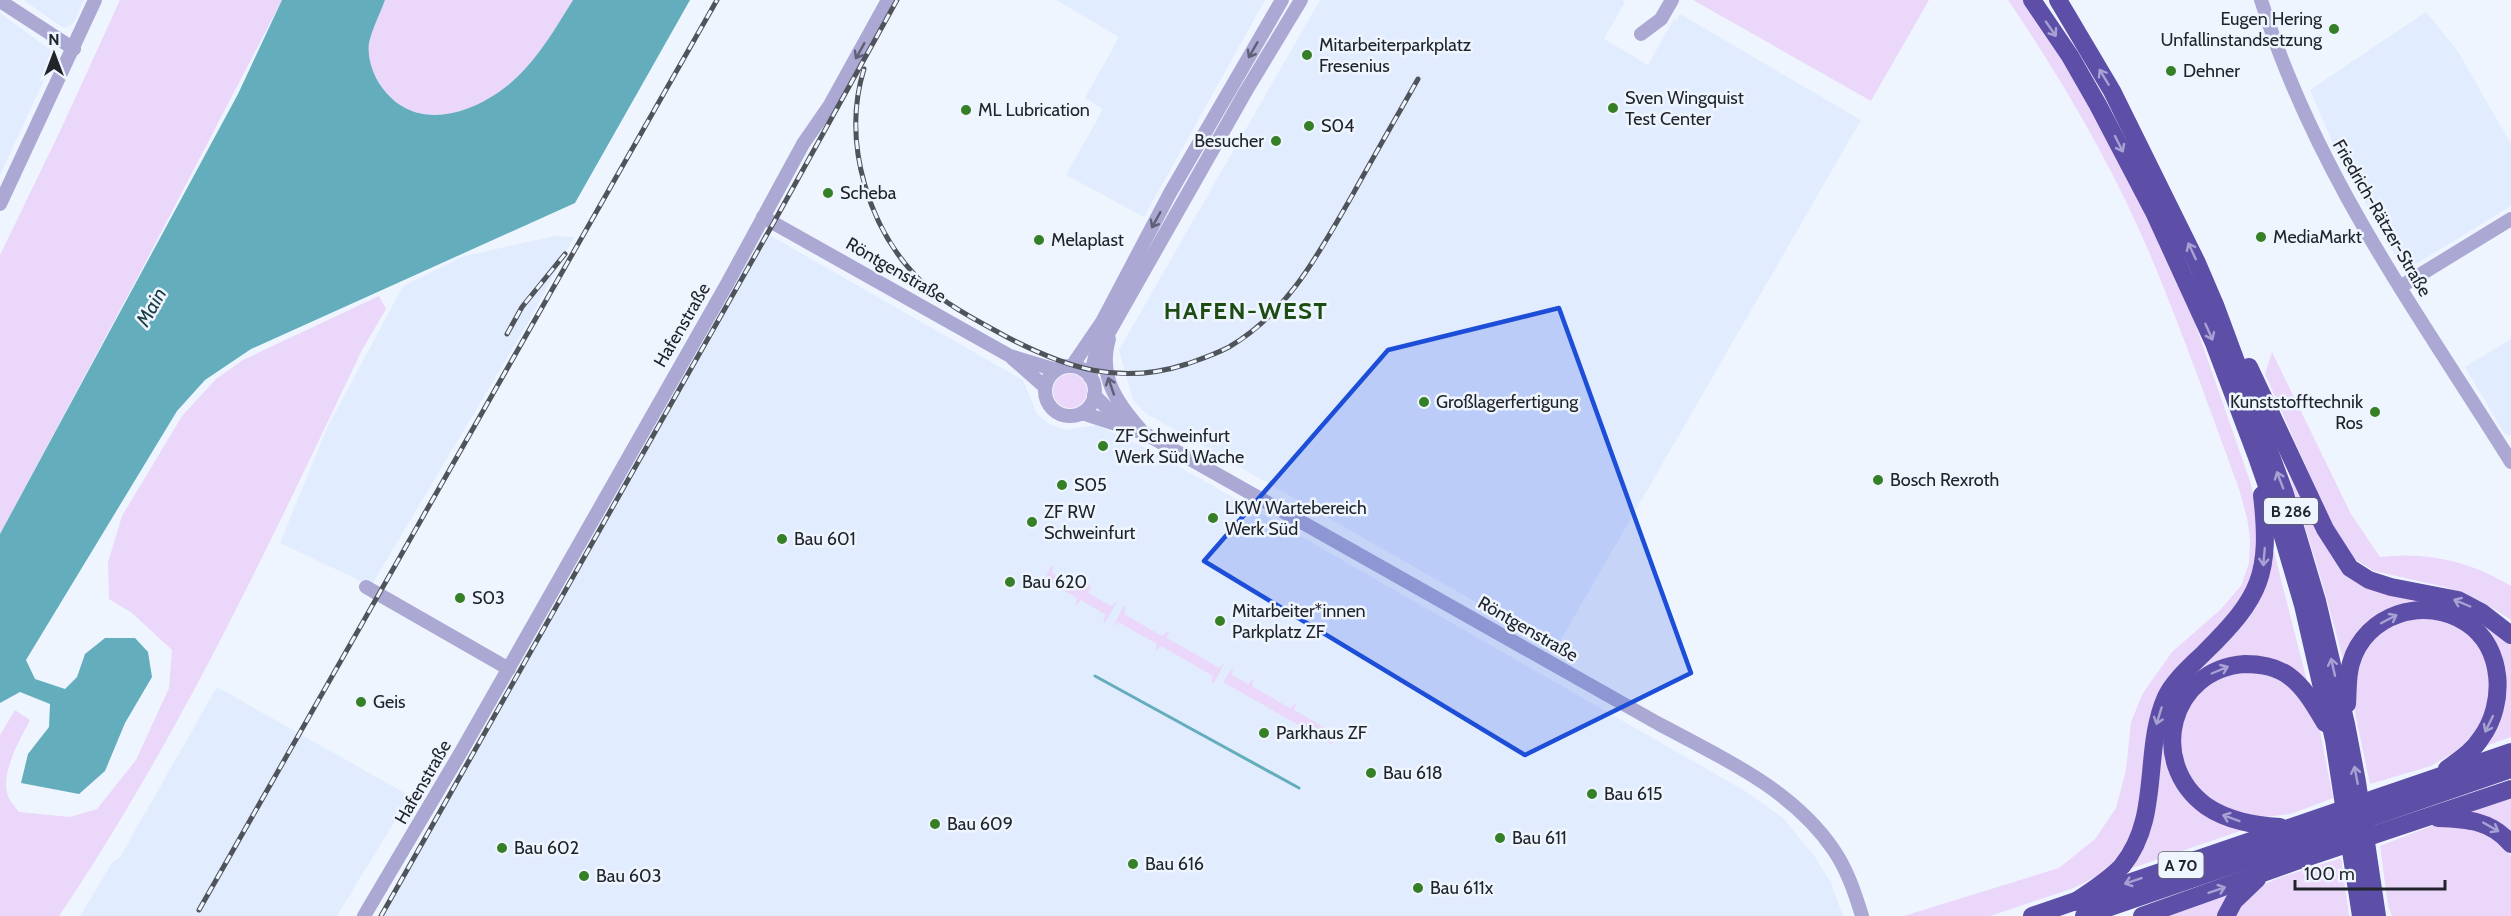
<svg xmlns="http://www.w3.org/2000/svg" width="2511" height="916" font-family="Cabin,sans-serif">
  <style>
    .built { fill: #e2ecff }
    .green { fill: #ebd7f9 }
    .water { fill: #64adbd }
    .lines { fill: none; stroke-linecap: round; stroke-linejoin: round }
    .stream { stroke: #64adbd; stroke-width: 3 }
    .minor { stroke: #aba9d4; stroke-width: 14 }
    .highway { stroke: #5d4fa7; stroke-width: 18 }
    .rail-casing { stroke: #4f535a; stroke-width: 5 }
    .rail { stroke: #eff5ff; stroke-width: 3; stroke-dasharray: 9; stroke-linecap: butt }
    .oneway { stroke: #a6a2d3 }
    .oneway2 { stroke: #5f6077 }
    .marked { fill: #1d4ed8; fill-opacity: 0.2; stroke: #1d4ed8; stroke-width: 4.5; stroke-linejoin: round }
    .poi-dot { fill: #357f26; stroke: #eff5ff; stroke-width: 2 }
    .labels { text-anchor: middle; dominant-baseline: central; stroke-width: 5; stroke-linejoin: round; paint-order: stroke }
    .shield { fill: #eff5ff; stroke: #5f636b; stroke-width: 1.5 }
    .shield-label { font-size: 16px; font-weight: bold; fill: #21252b }
    .poi-label { font-size: 18px; fill: #21252b; stroke: #eff5ff; text-anchor: start }
    .street-label { font-size: 18px; fill: #21252b; stroke: #eff5ff }
    .water-label { font-size: 20px; font-style: italic; fill: #183c43; stroke: #eff5ff }
    .district-label { font-size: 24px; font-weight: bold; letter-spacing: 1.5px; fill: #1e4d14; stroke: #eff5ff }
  </style>
  <rect width="100%" height="100%" fill="#eff5ff"/>
  <!-- built -->
  <g class="built">
    <path d="M23 0H84L73 24 64 28Z"/>
    <path d="M1056 0H1265L1144 217 1066 175 1103 109 1085 98 1119 37Z"/>
    <path d="M1320 0H1622L1625 2 1604 39 1648 65 1674 19 1677 20 1680 14 1861 120 1556 648 1145 413 1133 400 1119 350Z"/>
    <path d="M2426 12 2457 50 2511 144V206L2411 267H2406L2401 265 2338 155 2310 90Z"/>
    <path d="M0 13 56 54 0 175Z"/>
    <path d="M764 232 1023 380 1037 414 1049 424 1065 430 1097 425 1152 451 1745 791 1783 818 1815 857 1831 883 1843 916H378Z"/>
    <path d="M555 236 574 237 529 321 371 586 280 543 327 428 403 286 464 256Z"/>
    <path d="M2511 339V436L2504 433 2465 367Z"/>
    <path d="M217 687 410 796 337 916H80L112 863 120 857Z"/>
  </g>
  <!-- green -->
  <g class="green">
    <path d="M120 0H282L143 267 0 534V255L62 127Z"/>
    <path d="M385 0H573C552 34 532 69 499 92 461 118 411 129 381 86 373 75 367 57 369 43 372 29 380 14 385 0Z"/>
    <path d="M1693 0H1929L1871 101Z"/>
    <path d="M2008 0H2023L2081 88 2121 161 2192 315 2250 481 2258 516 2259 550 2243 603 2182 667 2138 816 2129 842 2117 859 2099 875 2074 888 1990 916H1904L2059 868 2095 839 2116 808 2126 770 2131 722 2143 693 2172 652 2220 610 2241 586 2249 563 2250 539 2247 518 2239 489C2211 412 2183 334 2152 259 2114 168 2063 81 2008 0Z"/>
    <path d="M379 296 386 309 362 350C270 543 179 738 59 916H0V735L15 710 30 720C20 740 0 772 8 796 10 801 15 807 19 812L70 817 97 809 136 760 169 688 172 650 132 613 109 599 108 562 122 516 182 416 216 379 243 360Z"/>
    <path d="M2272 352 2351 514 2380 557C2426 551 2473 562 2511 586V620L2481 601 2445 587 2374 571 2353 558 2337 537 2265 374Z"/>
    <circle cx="1070" cy="391" r="17"/>
    <path d="M2283 455 2331 555 2463 609 2511 640V737L2477 749 2491 727V643L2412 605 2343 659 2324 589Z"/>
    <path d="M2269 552H2274L2308 685 2272 664 2189 686 2175 773 2249 828 2118 873 2123 867 2158 743 2197 667Z"/>
    <path d="M1053 565 1052 573 1082 590 1086 584 1090 585 1091 588 1088 593 1111 606 1117 601 1105 623 1103 621 1106 615 1081 600 1075 606 1077 598 1048 582 1044 587H1041L1051 566Z"/>
    <path d="M1126 606 1124 614 1162 636 1169 630 1167 638 1216 666 1219 668 1225 662 1214 683 1211 682 1213 676 1161 646 1155 652 1157 644 1118 622 1113 627 1123 607Z"/>
    <path d="M2434 614 2469 631 2486 653 2492 697 2480 724 2469 739 2453 753 2431 766 2370 784 2352 699 2355 666 2385 625Z"/>
    <path d="M1233 667 1232 675 1248 684 1254 678 1252 686 1255 688 1290 708 1297 702 1294 710 1333 732 1336 728H1339L1332 744 1223 682Z"/>
    <path d="M2232 669 2286 679 2319 726 2333 798 2291 814 2257 818 2244 817 2200 793 2180 761V716L2190 695Z"/>
    <path d="M2511 794V837L2470 810Z"/>
    <path d="M2446 823 2477 827 2505 847 2511 856V916H2392L2388 906 2380 846 2431 826Z"/>
    <path d="M2341 858 2349 916H2229L2251 890 2281 877Z"/>
    <path d="M2228 895 2217 916H2158Z"/>
  </g>
  <!-- water -->
  <path class="water" d="M282 0H385C380 14 372 29 369 43 367 57 373 75 381 86 411 129 461 118 499 92 532 69 552 34 573 0H690L575 203 251 349 205 380 177 411 26 660 35 679 65 689 77 677 85 654 105 638H135L148 652 152 677 125 723 105 771 79 794 21 783 28 754 49 727 50 704 20 692 0 703V534L238 94Z"/>
  <g class="lines">
    <!-- stream -->
    <path class="stream" d="M1095 676 1299 788"/>
    <!-- minor -->
    <g class="minor">
      <path d="M2261 0C2315 173 2416 310 2511 462"/>
      <path d="M0 1 74 49"/>
      <path d="M1641 34 1661 19 1672 0"/>
      <path d="M0 204 95 0"/>
      <path d="M763 217 1010 356 1056 370"/>
      <path d="M2400 287 2511 219"/>
      <path d="M1109 339C1098 376 1117 403 1140 429"/>
      <path d="M1012 358 1045 387"/>
      <path d="M1072 366 1102 322 1170 193 1282 0"/>
      <circle cx="1070" cy="391" r="25"/>
      <path d="M1090 377 1095 357 1246 91 1301 0"/>
      <path d="M1094 395 1121 422"/>
      <path d="M1082 413 1144 433 1659 724C1721 757 1792 789 1833 849 1847 869 1855 893 1862 916"/>
      <path d="M366 587 509 669"/>
      <path d="M364 916 461 752 727 284 803 144 830 105 888 0"/>
    </g>
    <!-- highway -->
    <g class="highway">
      <path d="M2032 0 2070 56 2098 105 2154 212 2214 343 2257 457 2274 506 2303 605 2334 740 2361 916"/>
      <path d="M2058 0 2112 91 2197 263 2215 305 2285 494 2317 601 2346 724 2357 782 2377 916"/>
      <path d="M2249 367 2325 529 2350 568 2369 580 2391 587 2458 600 2481 612 2511 635"/>
      <path d="M2347 704C2348 691 2347 676 2351 663 2365 614 2425 595 2467 623 2504 648 2506 704 2481 738 2473 751 2459 760 2447 769"/>
      <path d="M2438 818C2466 819 2491 820 2511 844"/>
      <path d="M2280 827C2254 825 2228 821 2206 806 2146 762 2170 669 2245 664 2259 664 2277 667 2289 676 2305 688 2315 706 2325 723"/>
      <path d="M2075 902C2091 891 2109 880 2122 866 2162 817 2142 751 2166 697 2174 680 2192 665 2205 652 2261 597 2271 574 2262 495"/>
      <path d="M2032 916 2511 752"/>
      <path d="M2084 916 2511 769"/>
      <path d="M2142 916 2299 860 2511 789"/>
      <path d="M2226 916 2234 901 2257 879"/>
    </g>
    <defs>
      <g id="rail">
        <path d="M864 69C841 143 869 233 925 285 948 306 978 321 1005 336 1066 368 1119 386 1187 364 1201 359 1216 354 1229 347 1289 312 1320 251 1353 194 1374 156 1396 118 1418 79"/>
        <path d="M507 334 522 307 565 254"/>
        <path d="M199 910 717 0"/>
        <path d="M381 916 774 222 897 0"/>
      </g>
    </defs>
    <!-- rail casing -->
    <use href="#rail" class="rail-casing"/>
    <!-- rail -->
    <use href="#rail" class="rail"/>
  </g>
  <!-- one-way arrows -->
  <defs><path id="oneway-shaft" d="M-6 0H5M1.5-3L5.5 0L1.5 3" fill="none" stroke-width="1.6" stroke-linecap="round" stroke-linejoin="round" transform="scale(1.5)"/></defs>
  <g class="oneway">
    <use href="#oneway-shaft" transform="translate(2051 29) rotate(55)"/>
    <use href="#oneway-shaft" transform="translate(2104 77) rotate(-121)"/>
    <use href="#oneway-shaft" transform="translate(2119 144) rotate(63)"/>
    <use href="#oneway-shaft" transform="translate(2192 251) rotate(-115)"/>
    <use href="#oneway-shaft" transform="translate(2209 332) rotate(66)"/>
    <use href="#oneway-shaft" transform="translate(2280 480) rotate(-111)"/>
    <use href="#oneway-shaft" transform="translate(2264 557) rotate(95)"/>
    <use href="#oneway-shaft" transform="translate(2462 603) rotate(-157)"/>
    <use href="#oneway-shaft" transform="translate(2389 619) rotate(-28)"/>
    <use href="#oneway-shaft" transform="translate(2333 667) rotate(-103)"/>
    <use href="#oneway-shaft" transform="translate(2220 670) rotate(-23)"/>
    <use href="#oneway-shaft" transform="translate(2159 716) rotate(107)"/>
    <use href="#oneway-shaft" transform="translate(2489 724) rotate(116)"/>
    <use href="#oneway-shaft" transform="translate(2356 775) rotate(-101)"/>
    <use href="#oneway-shaft" transform="translate(2231 818) rotate(-160)"/>
    <use href="#oneway-shaft" transform="translate(2491 827) rotate(30)"/>
    <use href="#oneway-shaft" transform="translate(2133 881) rotate(161)"/>
    <use href="#oneway-shaft" transform="translate(2217 890) rotate(-19)"/>
  </g>
  <g class="oneway2">
    <use href="#oneway-shaft" transform="translate(1253 50) rotate(120)"/>
    <use href="#oneway-shaft" transform="translate(860 51) rotate(119)"/>
    <use href="#oneway-shaft" transform="translate(1156 220) rotate(119)"/>
    <use href="#oneway-shaft" transform="translate(1111 386) rotate(-109)"/>
  </g>
  <!-- marked area -->
  <path class="marked" d="M1559 308 1691 673 1525 755 1204 561 1388 350Z"/>
  <!-- markers -->
  <g class="poi-dot">
    <circle cx="2334" cy="29" r="6"/>
    <circle cx="1307" cy="55" r="6"/>
    <circle cx="2171" cy="71" r="6"/>
    <circle cx="1613" cy="108" r="6"/>
    <circle cx="966" cy="110" r="6"/>
    <circle cx="1309" cy="126" r="6"/>
    <circle cx="1276" cy="141" r="6"/>
    <circle cx="828" cy="193" r="6"/>
    <circle cx="2261" cy="237" r="6"/>
    <circle cx="1039" cy="240" r="6"/>
    <circle cx="1424" cy="402" r="6"/>
    <circle cx="2375" cy="412" r="6"/>
    <circle cx="1103" cy="446" r="6"/>
    <circle cx="1878" cy="480" r="6"/>
    <circle cx="1062" cy="485" r="6"/>
    <circle cx="1213" cy="518" r="6"/>
    <circle cx="1032" cy="522" r="6"/>
    <circle cx="782" cy="539" r="6"/>
    <circle cx="1010" cy="582" r="6"/>
    <circle cx="460" cy="598" r="6"/>
    <circle cx="1220" cy="621" r="6"/>
    <circle cx="361" cy="702" r="6"/>
    <circle cx="1264" cy="733" r="6"/>
    <circle cx="1371" cy="773" r="6"/>
    <circle cx="1592" cy="794" r="6"/>
    <circle cx="935" cy="824" r="6"/>
    <circle cx="1500" cy="838" r="6"/>
    <circle cx="502" cy="848" r="6"/>
    <circle cx="1133" cy="864" r="6"/>
    <circle cx="584" cy="876" r="6"/>
    <circle cx="1418" cy="888" r="6"/>
  </g>
  <g class="labels">
    <!-- shield labels -->
    <g class="shield">
      <rect x="2264" y="498" width="54" height="26" rx="4.5"/>
      <rect x="2158.5" y="852" width="45" height="26" rx="4.5"/>
    </g>
    <g class="shield-label">
      <text x="2291" y="511">B 286</text>
      <text x="2181" y="865">A 70</text>
    </g>
    <!-- poi labels -->
    <g class="poi-label">
      <text x="2322" y="19" text-anchor="end">Eugen Hering<tspan x="2322" dy="21">Unfallinstandsetzung</tspan></text>
      <text x="1319" y="45">Mitarbeiterparkplatz<tspan x="1319" dy="21">Fresenius</tspan></text>
      <text x="2183" y="71">Dehner</text>
      <text x="1625" y="98">Sven Wingquist<tspan x="1625" dy="21">Test Center</tspan></text>
      <text x="978" y="110">ML Lubrication</text>
      <text x="1321" y="126">S04</text>
      <text x="1264" y="141" text-anchor="end">Besucher</text>
      <text x="840" y="193">Scheba</text>
      <text x="2273" y="237">MediaMarkt</text>
      <text x="1051" y="240">Melaplast</text>
      <text x="1436" y="402">Großlagerfertigung</text>
      <text x="2363" y="402" text-anchor="end">Kunststofftechnik<tspan x="2363" dy="21">Ros</tspan></text>
      <text x="1115" y="436">ZF Schweinfurt<tspan x="1115" dy="21">Werk Süd Wache</tspan></text>
      <text x="1890" y="480">Bosch Rexroth</text>
      <text x="1074" y="485">S05</text>
      <text x="1225" y="508">LKW Wartebereich<tspan x="1225" dy="21">Werk Süd</tspan></text>
      <text x="1044" y="512">ZF RW<tspan x="1044" dy="21">Schweinfurt</tspan></text>
      <text x="794" y="539">Bau 601</text>
      <text x="1022" y="582">Bau 620</text>
      <text x="472" y="598">S03</text>
      <text x="1232" y="611">Mitarbeiter*innen<tspan x="1232" dy="21">Parkplatz ZF</tspan></text>
      <text x="373" y="702">Geis</text>
      <text x="1276" y="733">Parkhaus ZF</text>
      <text x="1383" y="773">Bau 618</text>
      <text x="1604" y="794">Bau 615</text>
      <text x="947" y="824">Bau 609</text>
      <text x="1512" y="838">Bau 611</text>
      <text x="514" y="848">Bau 602</text>
      <text x="1145" y="864">Bau 616</text>
      <text x="596" y="876">Bau 603</text>
      <text x="1430" y="888">Bau 611x</text>
    </g>
    <!-- street labels -->
    <g class="street-label">
      <text transform="translate(2382 218) rotate(60)">Friedrich-Rätzer-Straße</text>
      <text transform="translate(896 270) rotate(30)">Röntgenstraße</text>
      <text transform="translate(682 325) rotate(-60)">Hafenstraße</text>
      <text transform="translate(1528 629) rotate(30)">Röntgenstraße</text>
      <text transform="translate(423 782) rotate(-60)">Hafenstraße</text>
    </g>
    <!-- water labels -->
    <g class="water-label">
      <text transform="translate(151 307) rotate(-61)">Main</text>
    </g>
    <!-- district labels -->
    <g class="district-label">
      <text x="1246" y="310">HAFEN-WEST</text>
    </g>
  </g>
  <!-- north arrow -->
  <g transform="translate(54 54)" stroke="#eff5ff" stroke-width="4.5" paint-order="stroke">
  <path d="M0-4.5L10 22L0 15L-10 22Z" fill="#21252b"/>
  <text y="-9" font-size="16" font-weight="bold" text-anchor="middle" fill="#21252b">N</text>
  </g>
  <!-- scale -->
  <path d="M2295 880v9h150v-9" fill="none" stroke="#21252b" stroke-width="3"/>
  <text x="2304" y="880" font-size="18" fill="#21252b" stroke="#eff5ff" stroke-width="4.5" paint-order="stroke">100 m</text>
</svg>
